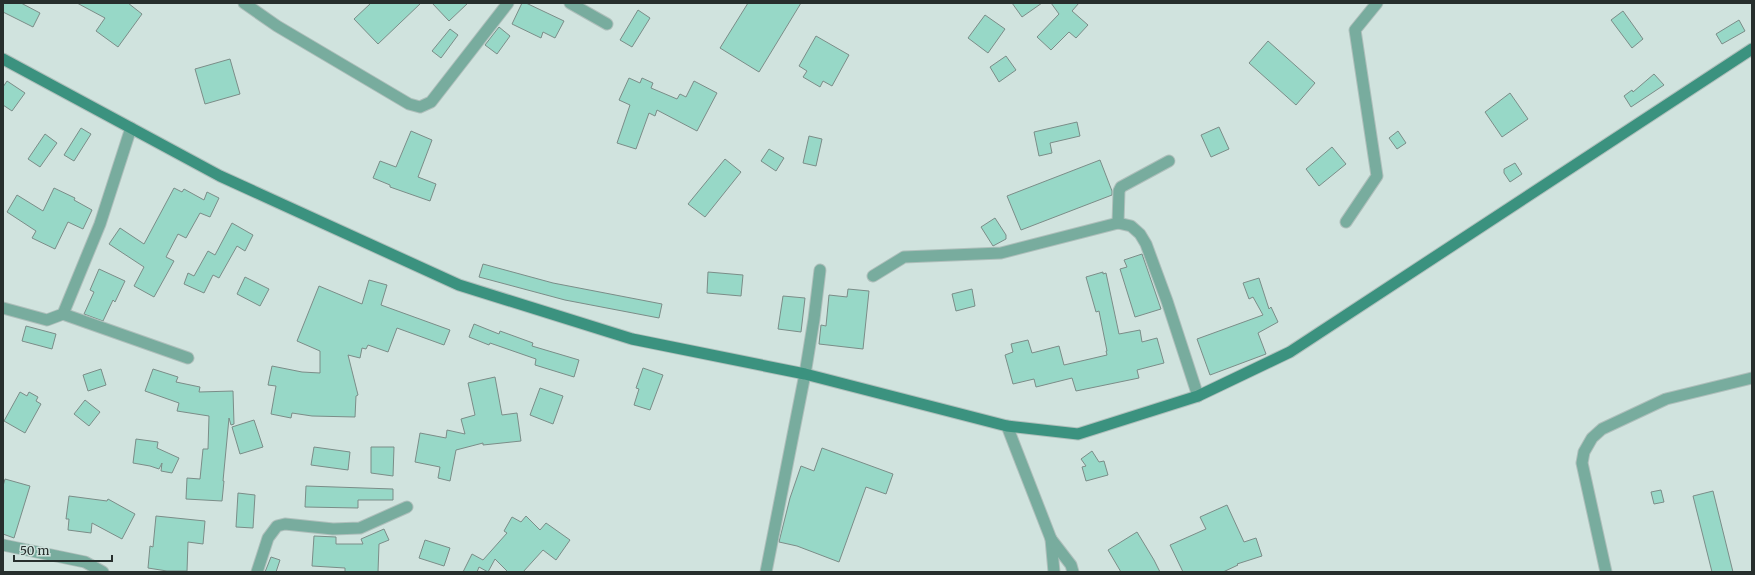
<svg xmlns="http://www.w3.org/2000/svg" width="1755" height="575" font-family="Merriweather,serif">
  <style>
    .building { fill: #97d8c7; stroke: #7b8d88 }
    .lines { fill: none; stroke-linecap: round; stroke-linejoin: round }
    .minor-casing { stroke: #aebfbb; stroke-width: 13 }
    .tertiary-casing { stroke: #aebfbb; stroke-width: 13 }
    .secondary-casing { stroke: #aebfbb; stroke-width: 13 }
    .minor { stroke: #78ac9e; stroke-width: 11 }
    .tertiary { stroke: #78ac9e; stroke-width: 11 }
    .secondary { stroke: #3b927f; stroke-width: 11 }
  </style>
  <rect width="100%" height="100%" fill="#d0e3de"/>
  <!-- building -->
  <g class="building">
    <path d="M3 3H21L40 13 33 27 3 12Z"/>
    <path d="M77 3H128L142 14 118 47 96 31 105 18Z"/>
    <path d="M371 3H421L378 44 354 19Z"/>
    <path d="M432 3H468L449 21Z"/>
    <path d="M522 3H526L564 21 555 38 543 32 541 38 512 24Z"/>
    <path d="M748 3H801L759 72 720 48Z"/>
    <path d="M1012 3H1042L1022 17Z"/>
    <path d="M1051 3H1079L1072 11 1088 25 1076 38 1069 32 1051 50 1037 37 1059 14Z"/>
    <path d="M638 10 650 18 632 47 620 40Z"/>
    <path d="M1623 11 1643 39 1632 48 1611 20Z"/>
    <path d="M985 15 1005 29 988 53 968 38Z"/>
    <path d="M1739 20 1745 31 1722 44 1716 34Z"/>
    <path d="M499 27 510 36 497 54 485 45Z"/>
    <path d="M450 29 458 35 441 58 432 51Z"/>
    <path d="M816 36 849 55 832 86 823 81 820 87 803 77 807 71 799 66Z"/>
    <path d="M1268 41 1315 83 1296 105 1249 63Z"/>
    <path d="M1006 56 1016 70 999 82 990 67Z"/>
    <path d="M230 59 240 94 205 104 195 69Z"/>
    <path d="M1654 74 1664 85 1631 107 1624 96 1632 90 1633 92Z"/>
    <path d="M629 78 640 83 642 78 653 83 651 88 677 99 680 94 686 97 694 81 717 93 697 131 657 110 655 116 649 113 636 149 617 143 630 105 619 100Z"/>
    <path d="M7 81 25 93 12 111 3 105V87Z"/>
    <path d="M1510 93 1528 119 1502 137 1485 112Z"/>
    <path d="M1077 122 1080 136 1050 143 1052 153 1039 156 1034 132Z"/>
    <path d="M1219 127 1229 149 1211 157 1201 135Z"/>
    <path d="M81 128 91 134 74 161 64 155Z"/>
    <path d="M411 131 432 140 418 177 436 184 430 201 390 187V185L373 178 380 161 396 167Z"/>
    <path d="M1398 131 1406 143 1397 149 1389 138Z"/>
    <path d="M45 134 57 143 40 167 28 159Z"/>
    <path d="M809 136 822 139 816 166 803 163Z"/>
    <path d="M1332 147 1346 164 1319 186 1306 169Z"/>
    <path d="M769 149 784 158 776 171 761 161Z"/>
    <path d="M725 159 741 172 705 217 688 204Z"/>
    <path d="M1100 160 1112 191V195L1021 230 1007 196Z"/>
    <path d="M1515 163 1522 174 1510 182 1504 173V169Z"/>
    <path d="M54 188 75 198 74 200 92 210 83 229 68 222 55 249 32 238 36 231 7 212 17 195 43 211Z"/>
    <path d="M174 188 182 192 184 189 204 200 207 192 219 198 210 217 200 213 186 238 178 234 166 257 174 261 154 297 134 286 144 267 109 244 120 228 144 244Z"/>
    <path d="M995 218 1006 235V239L993 246 981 227Z"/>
    <path d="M232 223 253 235 245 251 237 246 219 278 213 275 204 293 184 284 188 273 194 276 208 251 215 255Z"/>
    <path d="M1142 254 1161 309 1135 317 1120 269 1127 267 1124 260Z"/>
    <path d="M483 264 553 283 662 304 659 318 565 300 479 277Z"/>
    <path d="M99 269 125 281 115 302 113 300 103 321 84 314 94 292 90 290Z"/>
    <path d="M708 272 743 275 741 296 707 293Z"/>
    <path d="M1103 272V274L1106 273 1119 334 1140 330 1142 342 1157 338 1164 363 1137 370 1139 378 1076 391 1072 378 1036 387 1034 379 1013 384 1005 355 1013 352 1011 344 1028 340 1032 353 1059 346 1064 365 1107 355 1106 351H1107L1099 311 1096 312 1086 277Z"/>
    <path d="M245 277 269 289 260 306 237 294Z"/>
    <path d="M1259 278 1269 309 1271 307 1278 322 1258 333 1266 354 1210 375 1197 339 1263 315 1253 297 1249 299 1243 283Z"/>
    <path d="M369 280 387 285 381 305 450 330 444 345 397 328 388 352 368 345 366 349 362 348 360 358 348 355 358 395 356 396 355 417 312 416 292 413 291 418 271 414 276 386 268 385 272 366 302 372 320 373V351L297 341 319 286 362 304Z"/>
    <path d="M848 289 869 291 863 349 819 344 821 325 826 326 829 295 847 297Z"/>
    <path d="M972 289 975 306 956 311 952 294Z"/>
    <path d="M783 296 805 298 801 332 778 329Z"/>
    <path d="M474 324 499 334 500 331 533 343 532 346 579 360 574 377 535 365 536 359 490 343 489 345 469 337Z"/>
    <path d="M26 326 56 334 52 349 22 341Z"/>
    <path d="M643 368 663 375 650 410 634 405 639 389 636 388Z"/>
    <path d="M101 369 106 385 88 391 83 375Z"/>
    <path d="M153 369 178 377 176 382 200 387 199 392 233 391 234 424 231 425 229 418 223 481H224L222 501 186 499 187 478 200 479 203 449H208L209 416 177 411 179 403 145 391Z"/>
    <path d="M495 377 502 415 517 413 521 441 483 445V443L456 450 450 481 438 478 440 467 415 462 420 433 446 438 447 430 465 434 461 419 475 415 468 383Z"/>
    <path d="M540 388 563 396 553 424 530 415Z"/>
    <path d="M20 392 27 396 29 392 38 397 36 401 41 404 25 433 4 421Z"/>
    <path d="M85 400 100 412 89 426 74 414Z"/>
    <path d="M254 420 263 447 240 454 232 427Z"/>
    <path d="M136 439 158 442 157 448 179 458 172 473 161 471 162 463 159 469 150 466 133 463Z"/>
    <path d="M314 447 350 452 348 470 311 465Z"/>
    <path d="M371 447H394L393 476 371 473Z"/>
    <path d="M822 448 893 474 886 494 866 487 839 562 797 546 779 542 790 498 801 466 814 471Z"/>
    <path d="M1092 451 1099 462 1104 461 1108 475 1086 481 1082 467 1086 466 1081 459Z"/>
    <path d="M5 479 30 486 14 538 3 534V486Z"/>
    <path d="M306 486 393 489V500H358V508L305 507Z"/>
    <path d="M1661 490 1664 502 1654 504 1651 492Z"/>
    <path d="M1713 491 1733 572H1712L1693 496Z"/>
    <path d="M238 493 255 495 253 528 236 527Z"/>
    <path d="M69 496 107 501 108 499 135 514 122 539 92 523 91 533 68 530 69 519H66Z"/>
    <path d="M1227 505 1244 542 1256 538 1262 556 1237 564 1238 565 1223 572H1183L1170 545 1206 529 1200 517Z"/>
    <path d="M156 516 205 521 203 544 188 542 187 571H167L148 568 150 546 153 547Z"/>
    <path d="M526 516 540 530 546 523 570 540 556 560 543 550 523 572H508L495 559 488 572 479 567 477 572H463L472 554 483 560 507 533 504 531 512 517 521 522Z"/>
    <path d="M384 529 389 540 379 544 378 572H345V568L312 566 314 536 336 537V544H363L361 539Z"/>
    <path d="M1137 532 1154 560 1160 572H1121L1108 550Z"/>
    <path d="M425 540 450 548 444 566 419 558Z"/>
    <path d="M271 557 280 560 276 572H265Z"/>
  </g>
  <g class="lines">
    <defs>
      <g id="minor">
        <path d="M244 3 277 26 409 104 420 107 431 102 508 3"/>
        <path d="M570 3 607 24"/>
        <path d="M1346 222 1377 176 1355 30 1377 3"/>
        <path d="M1118 223 1119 191 1121 187 1169 161"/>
        <path d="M873 276 904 257 1001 253 1118 223 1131 226 1140 234 1146 244 1167 301 1198 396"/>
        <path d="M3 308 47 320 63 314 100 224 131 128"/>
        <path d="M63 314 188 358"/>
        <path d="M805 374 814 319 820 270"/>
        <path d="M3 545 85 562 103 572"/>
        <path d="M257 572 268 538 277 526 285 524 333 529 360 528 407 507"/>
        <path d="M1606 572 1582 463 1584 452 1592 438 1602 429 1666 399 1752 378"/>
      </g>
      <g id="tertiary">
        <path d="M1007 426 1051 539 1054 572"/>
        <path d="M1051 539 1071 565 1073 572"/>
        <path d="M766 572 805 374"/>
      </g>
      <path id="secondary" d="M3 59 220 176 459 285 632 339 805 374 1007 426 1078 434 1198 396 1290 352 1752 49"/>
    </defs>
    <!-- minor casing -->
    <use href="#minor" class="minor-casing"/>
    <!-- tertiary casing -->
    <use href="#tertiary" class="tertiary-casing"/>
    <!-- secondary casing -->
    <use href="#secondary" class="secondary-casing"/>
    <!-- minor -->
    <use href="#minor" class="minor"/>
    <!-- tertiary -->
    <use href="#tertiary" class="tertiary"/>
    <!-- secondary -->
    <use href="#secondary" class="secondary"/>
  </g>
  <!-- border -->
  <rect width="1755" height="575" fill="none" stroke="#272f2d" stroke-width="8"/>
  <!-- scale -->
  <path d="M14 555v6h98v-6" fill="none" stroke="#272f2d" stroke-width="2"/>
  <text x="20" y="555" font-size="12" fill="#272f2d" stroke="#d0e3de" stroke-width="3" paint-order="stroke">50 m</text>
</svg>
